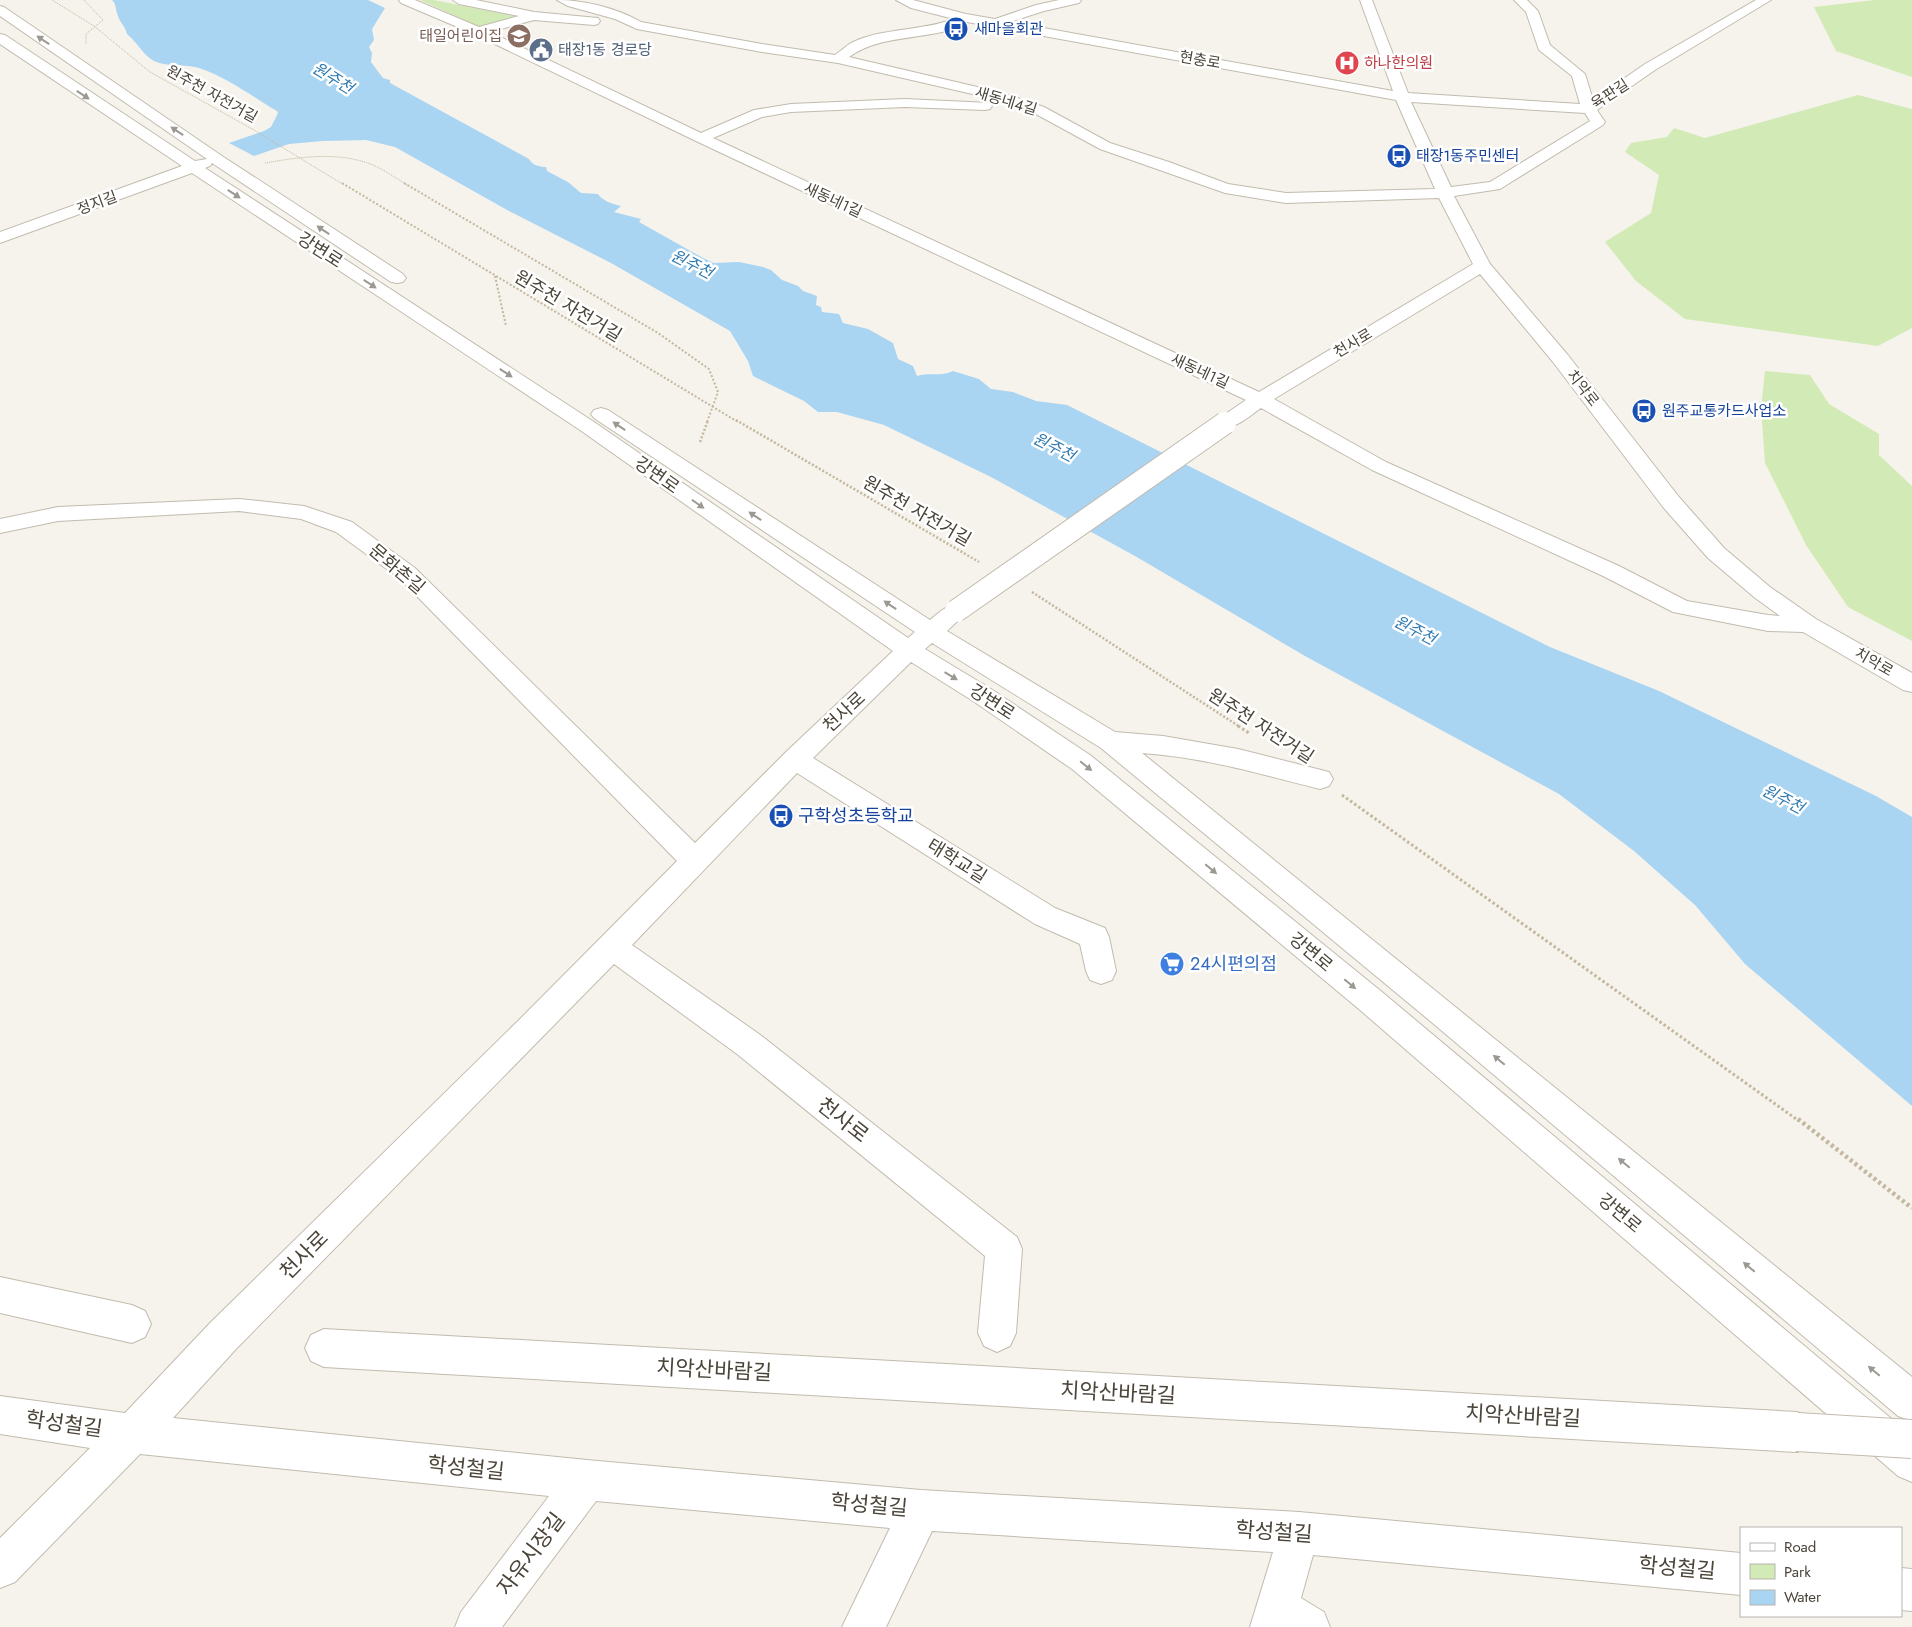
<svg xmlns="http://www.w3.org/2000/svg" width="1912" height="1627" font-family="Jost,'Noto Sans KR',sans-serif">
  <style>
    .green { fill: #d2eab5 }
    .water { fill: #a9d4f2 }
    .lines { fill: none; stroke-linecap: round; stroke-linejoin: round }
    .minor-casing { stroke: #c2bbae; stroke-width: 2 }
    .path-far4 { stroke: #c4b79f; stroke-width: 1; stroke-dasharray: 1 1; stroke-linecap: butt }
    .path-far3 { stroke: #c4b79f; stroke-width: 2; stroke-dasharray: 2 2; stroke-linecap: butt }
    .path-far2 { stroke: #c4b79f; stroke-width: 2.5; stroke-dasharray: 2 2; stroke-linecap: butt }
    .path-far1 { stroke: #c4b79f; stroke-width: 3; stroke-dasharray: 2.5 2.5; stroke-linecap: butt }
    .path { stroke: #c4b79f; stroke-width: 4.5; stroke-dasharray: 3 3; stroke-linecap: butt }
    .minor { fill: #fff; fill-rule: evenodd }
    .minor-bridge-far1-casing { stroke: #c2bbae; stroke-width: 24; stroke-linecap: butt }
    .minor-bridge-casing { stroke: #c2bbae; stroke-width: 40; stroke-linecap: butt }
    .minor-bridge-far1 { stroke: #fff; stroke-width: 22 }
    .minor-bridge { stroke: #fff; stroke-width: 38 }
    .oneway { fill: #9c9892 }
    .labels { text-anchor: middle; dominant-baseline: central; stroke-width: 5; stroke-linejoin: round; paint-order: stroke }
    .far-transit-label { font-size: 15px; fill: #164399; stroke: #fff; text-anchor: start }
    .far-education-label { font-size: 15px; fill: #785e54; stroke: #fff; text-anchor: end }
    .far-service-label { font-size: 15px; fill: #4e5e75; stroke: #fff; text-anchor: start }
    .far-street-label { font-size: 15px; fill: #4b4439; stroke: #fff }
    .far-health-label { font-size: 15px; fill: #be3a42; stroke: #fff; text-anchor: start }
    .far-water-label { font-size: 16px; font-style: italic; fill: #2e7ab2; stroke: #fff }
    .street-label { font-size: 18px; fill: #4b4439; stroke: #fff }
    .transit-label { font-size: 18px; fill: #164399; stroke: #fff; text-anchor: start }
    .shop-label { font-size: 18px; fill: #366cbe; stroke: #fff; text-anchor: start }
    .near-street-label { font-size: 21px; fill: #4b4439; stroke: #fff }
  </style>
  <rect width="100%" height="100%" fill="#f6f3ec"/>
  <!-- green -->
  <g class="green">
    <path d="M420 0H434L520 17 482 28Z"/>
    <path d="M1875 0H1912V77L1836 51 1814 7Z"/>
    <path d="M1858 95 1912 109V328L1878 346 1685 319 1636 281 1605 242 1651 213 1659 175 1625 152 1631 143 1667 137 1674 128 1705 138Z"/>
    <path d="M1765 371 1810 375 1829 404 1879 434V455L1912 486V641L1848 607 1806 545 1765 463 1761 408Z"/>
  </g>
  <!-- water -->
  <path class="water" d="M112 0H368L385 8 372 29 374 40 369 47 372 53 371 62 383 78 390 80V83L529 159C532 165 539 167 546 167L547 171 568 182 581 193 598 194C602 201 613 204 621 206L614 212 641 219 639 222 703 258 714 263 739 262 763 267 771 270 782 280 798 286 803 291 817 296 816 305 821 307 822 312 839 314 843 323 868 329 893 343 898 359 913 366 917 376C930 372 941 377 953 371L979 379 991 389 1013 392 1036 401 1067 405 1550 647 1659 691 1876 796 1912 817V1106L1745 964 1695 905 1634 851 1559 794 1305 656 1135 556 991 477 884 425 837 412H818L804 401 753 376 748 361 730 331 611 263 509 211 395 147 366 140 323 141 289 144 254 156 229 143 264 131 271 127 278 113 277 111C253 97 225 76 199 68 186 64 165 67 154 61 143 55 137 42 127 34 125 25 120 23 118 16 115 9 117 5 112 0Z"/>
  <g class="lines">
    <defs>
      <g id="minor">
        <path d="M399 0H415L479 27 519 16 459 4 453 0H476L534 12 598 18 600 21 598 24 594 25 534 20 490 32 701 133 754 110 791 104 905 99 990 103 992 106 990 109 985 110 905 107 791 112 762 117 713 138 1259 392 1473 264 1439 198 1286 203 1225 193 1100 149 1034 113 994 99 838 63 762 52 637 29 615 19 568 6 557 0C584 0 617 8 641 22L762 44 835 55C841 51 846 46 851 43 880 28 922 31 954 19L911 8 896 0H913L966 14 995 19 1036 5 1059 0H1081L1079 3 1044 11 1010 22 1393 91 1360 0H1372L1408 93 1580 104 1572 76 1539 50 1526 12 1514 0H1527L1538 11 1550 45 1585 74 1593 100 1645 64 1756 0H1771L1655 70 1597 110 1605 122 1603 125 1500 189 1454 196 1490 264 1567 354 1679 497 1724 548 1770 587 1816 619 1912 673V692L1903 690 1803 632 1768 631 1673 612 1603 576 1372 470 1261 408C1248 417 1234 431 1218 427L1215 423 1218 419 1246 400 696 141 474 34 401 3ZM967 22 1396 100 1435 189 1286 193 1228 184 1169 162 1110 143 1044 107 1003 93 849 57C875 38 910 39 942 32 950 30 959 25 967 22ZM1411 102 1585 113 1590 121 1490 182 1451 187ZM1480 274 1553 362 1663 507 1708 558 1754 597 1780 616 1768 615 1687 601 1619 566 1386 462 1274 399Z"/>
        <path d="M0 6 4 7 222 156 403 274 406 278 403 282 397 283 391 282 212 163 210 166 205 168 594 422 908 638 915 632 594 418 591 414 594 410 601 408 608 410 930 620C941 611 949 602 964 606L968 611 947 631 1115 732 1163 736 1238 749 1329 772 1333 779 1329 786 1320 789C1261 774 1202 757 1142 753L1912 1377V1421L1898 1416 1429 1020 1101 748 932 643 925 649 991 689 1090 755 1382 992 1912 1436V1482L1898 1476 1360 1010 1072 769 973 701 911 662 813 758 1055 908 1105 928 1109 937 1116 971 1112 980 1101 984 1090 980 1086 971 1080 944 1035 924 797 773 632 945 759 1034 1017 1237 1022 1249 1016 1333 1010 1346 997 1352 984 1346 978 1333 985 1256 737 1054 614 964 236 1349 173 1418 587 1460 921 1490 1299 1512 1741 1553V1595L1313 1555 1301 1598 1324 1612 1330 1627H1250L1273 1552 932 1531 886 1627H842L890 1528 596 1501 502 1627H455L461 1612 549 1496 140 1454 15 1582 0 1588V1538L90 1448 0 1434V1396L125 1413 210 1323 520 1019 677 861 399 578 336 532 301 519 239 511 58 521 0 533V519L58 507 239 499 304 506 352 522 415 568 695 843 786 752 893 651 580 430 192 173 0 243V232L182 166 0 44V34L5 35 195 161 207 159 0 16Z"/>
        <path d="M0 1277 132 1305 145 1311 151 1324 145 1337 132 1343 0 1313Z"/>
        <path d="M324 1329 1797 1412 1811 1418 1817 1432 1811 1446 1797 1452 324 1367 311 1361 305 1348 311 1335Z"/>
        <path d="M1901 1568 1912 1569V1611L1901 1610Z"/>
      </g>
    </defs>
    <!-- minor casing -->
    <use href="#minor" class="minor-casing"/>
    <!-- path-far4 -->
    <g class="path-far4">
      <path d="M52 0 94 26 150 72 254 130 344 185"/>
      <path d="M84 0 103 20 86 34V44"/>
      <path d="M265 163C300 157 338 151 373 165 384 170 396 178 407 185"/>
    </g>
    <!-- path-far3 -->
    <g class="path-far3">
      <path d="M342 183 738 422"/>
      <path d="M404 183 658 333 709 369 718 392 707 422"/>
      <path d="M495 276 506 326"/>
    </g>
    <!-- path-far2 -->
    <g class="path-far2">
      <path d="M736 420 979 562"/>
      <path d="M700 442 708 420"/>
      <path d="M1032 592 1240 727"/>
    </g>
    <!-- path-far1 -->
    <g class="path-far1">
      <path d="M1238 726 1249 733"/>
      <path d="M1342 795 1799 1121"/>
    </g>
    <!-- path -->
    <path class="path" d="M1798 1119 1912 1208"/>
    <!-- minor -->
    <use href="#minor" class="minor"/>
    <defs>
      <path id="minor-bridge-far1" d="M956 611 1225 423"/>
      <path id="minor-bridge" d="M1797 1432 1912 1439"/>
    </defs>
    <!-- minor-bridge-far1 casing -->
    <use href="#minor-bridge-far1" class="minor-bridge-far1-casing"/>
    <!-- minor-bridge casing -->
    <use href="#minor-bridge" class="minor-bridge-casing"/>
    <!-- minor-bridge-far1 -->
    <use href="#minor-bridge-far1" class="minor-bridge-far1"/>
    <!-- minor-bridge -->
    <use href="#minor-bridge" class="minor-bridge"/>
  </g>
  <!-- one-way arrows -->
  <defs><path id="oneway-solid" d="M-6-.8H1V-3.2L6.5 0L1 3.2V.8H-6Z" transform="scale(1.25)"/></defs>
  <g class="oneway">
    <use href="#oneway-solid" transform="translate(43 40) rotate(-146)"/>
    <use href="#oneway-solid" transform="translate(83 95) rotate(33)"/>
    <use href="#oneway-solid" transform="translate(177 131) rotate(-146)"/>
    <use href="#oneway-solid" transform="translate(234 194) rotate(33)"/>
    <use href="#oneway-solid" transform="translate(323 230) rotate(-146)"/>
    <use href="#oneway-solid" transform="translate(370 284) rotate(33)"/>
    <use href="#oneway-solid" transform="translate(506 373) rotate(33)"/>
    <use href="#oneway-solid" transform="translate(619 426) rotate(-146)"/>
    <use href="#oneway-solid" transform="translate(698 504) rotate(35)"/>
    <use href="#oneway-solid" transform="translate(755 516) rotate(-146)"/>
    <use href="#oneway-solid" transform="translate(890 605) rotate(-146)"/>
    <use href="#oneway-solid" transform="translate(951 676) rotate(31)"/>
    <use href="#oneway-solid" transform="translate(1086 766) rotate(39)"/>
    <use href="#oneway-solid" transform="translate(1211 869) rotate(40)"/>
    <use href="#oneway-solid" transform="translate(1350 984) rotate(40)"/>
    <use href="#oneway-solid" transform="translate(1499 1060) rotate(-140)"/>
    <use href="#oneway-solid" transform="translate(1624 1163) rotate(-140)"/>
    <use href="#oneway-solid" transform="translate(1749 1267) rotate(-140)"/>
    <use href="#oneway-solid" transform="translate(1874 1371) rotate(-140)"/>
  </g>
  <!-- icons -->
  <defs>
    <symbol id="bus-disc" viewBox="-11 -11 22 22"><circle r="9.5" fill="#1a4fb4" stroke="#fff"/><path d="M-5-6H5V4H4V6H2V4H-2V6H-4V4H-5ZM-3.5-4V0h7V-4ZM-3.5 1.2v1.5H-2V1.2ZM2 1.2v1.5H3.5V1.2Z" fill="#fff"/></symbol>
    <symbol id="school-disc" viewBox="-11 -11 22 22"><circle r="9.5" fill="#8d6e63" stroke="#fff"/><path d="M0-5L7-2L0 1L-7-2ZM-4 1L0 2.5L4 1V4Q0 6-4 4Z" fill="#fff"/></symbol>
    <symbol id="civic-disc" viewBox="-11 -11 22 22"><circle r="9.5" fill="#5c6f8a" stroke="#fff"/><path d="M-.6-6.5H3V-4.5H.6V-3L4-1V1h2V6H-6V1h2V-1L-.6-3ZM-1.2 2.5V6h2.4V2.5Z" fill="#fff"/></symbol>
    <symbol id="hospital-disc" viewBox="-11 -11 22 22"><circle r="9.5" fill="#e0444e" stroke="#fff"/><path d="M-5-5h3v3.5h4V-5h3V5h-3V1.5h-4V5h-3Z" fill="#fff"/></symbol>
    <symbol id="supermarket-disc" viewBox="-11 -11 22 22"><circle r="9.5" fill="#3f7fe0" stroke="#fff"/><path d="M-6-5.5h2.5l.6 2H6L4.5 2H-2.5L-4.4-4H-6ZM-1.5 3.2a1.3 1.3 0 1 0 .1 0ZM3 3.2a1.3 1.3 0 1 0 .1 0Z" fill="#fff"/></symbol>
  </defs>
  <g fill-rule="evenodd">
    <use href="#bus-disc" x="942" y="15" width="28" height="28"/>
    <use href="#school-disc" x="505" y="22" width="28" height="28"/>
    <use href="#civic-disc" x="527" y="36" width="28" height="28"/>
    <use href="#hospital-disc" x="1333" y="49" width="28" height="28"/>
    <use href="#bus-disc" x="1385" y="142" width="28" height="28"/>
    <use href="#bus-disc" x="1630" y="397" width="28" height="28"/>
    <use href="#bus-disc" x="767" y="802" width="28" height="28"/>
    <use href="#supermarket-disc" x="1158" y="950" width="28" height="28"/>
  </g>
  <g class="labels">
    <!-- far-transit labels -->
    <g class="far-transit-label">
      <text x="974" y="29">새마을회관</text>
      <text x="1416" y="156">태장1동주민센터</text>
      <text x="1662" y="411">원주교통카드사업소</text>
    </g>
    <!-- far-education labels -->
    <g class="far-education-label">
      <text x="502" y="36">태일어린이집</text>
    </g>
    <!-- far-service labels -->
    <g class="far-service-label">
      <text x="558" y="50">태장1동 경로당</text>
    </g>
    <!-- far-street labels -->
    <g class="far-street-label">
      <text transform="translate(1200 60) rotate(10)">현충로</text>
      <text transform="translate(212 94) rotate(29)">원주천 자전거길</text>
      <text transform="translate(1610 94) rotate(-33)">육판길</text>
      <text transform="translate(1006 101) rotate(17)">새동네4길</text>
      <text transform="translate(833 200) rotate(25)">새동네1길</text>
      <text transform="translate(97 203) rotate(-20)">정지길</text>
      <text transform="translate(1353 343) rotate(-31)">천사로</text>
      <text transform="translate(1200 371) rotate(25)">새동네1길</text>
      <text transform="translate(1583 388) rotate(52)">치악로</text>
      <text transform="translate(1874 662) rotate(30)">치악로</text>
    </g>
    <!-- far-health labels -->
    <g class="far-health-label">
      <text x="1364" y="63">하나한의원</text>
    </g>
    <!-- far-water labels -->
    <g class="far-water-label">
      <text transform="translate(333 78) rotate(32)">원주천</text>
      <text transform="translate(692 264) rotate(27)">원주천</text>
      <text transform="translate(1054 447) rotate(27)">원주천</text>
      <text transform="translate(1415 630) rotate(27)">원주천</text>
      <text transform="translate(1783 799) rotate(27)">원주천</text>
    </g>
    <!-- street labels -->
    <g class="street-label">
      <text transform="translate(320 250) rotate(33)">강변로</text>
      <text transform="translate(568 306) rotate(31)">원주천 자전거길</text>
      <text transform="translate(657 475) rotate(35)">강변로</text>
      <text transform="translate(917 511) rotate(30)">원주천 자전거길</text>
      <text transform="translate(397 569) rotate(40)">문화촌길</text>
      <text transform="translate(992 702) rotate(33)">강변로</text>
      <text transform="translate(844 712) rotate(-43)">천사로</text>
      <text transform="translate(1261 726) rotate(33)">원주천 자전거길</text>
      <text transform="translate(957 861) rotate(32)">태학교길</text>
      <text transform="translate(1311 952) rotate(40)">강변로</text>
      <text transform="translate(1620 1213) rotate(40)">강변로</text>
    </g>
    <!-- transit labels -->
    <g class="transit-label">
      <text x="798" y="816">구학성초등학교</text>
    </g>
    <!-- shop labels -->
    <g class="shop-label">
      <text x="1190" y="964">24시편의점</text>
    </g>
    <!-- near-street labels -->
    <g class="near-street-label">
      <text transform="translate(843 1120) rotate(38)">천사로</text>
      <text transform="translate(304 1255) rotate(-45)">천사로</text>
      <text transform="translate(714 1370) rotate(3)">치악산바람길</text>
      <text transform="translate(1118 1393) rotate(3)">치악산바람길</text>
      <text transform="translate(1523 1416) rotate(3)">치악산바람길</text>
      <text transform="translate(64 1424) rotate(8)">학성철길</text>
      <text transform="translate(466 1468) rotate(6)">학성철길</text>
      <text transform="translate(869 1505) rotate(5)">학성철길</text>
      <text transform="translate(1274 1532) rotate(4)">학성철길</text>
      <text transform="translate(531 1554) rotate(-53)">자유시장길</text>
      <text transform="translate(1677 1568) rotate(5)">학성철길</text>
    </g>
  </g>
  <!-- legend -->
  <rect x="1740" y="1527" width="162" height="90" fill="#ffffff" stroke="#b7b4b0"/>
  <rect x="1750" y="1543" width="25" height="8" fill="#ffffff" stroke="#b7b4b0"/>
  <text x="1784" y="1552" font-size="15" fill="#4b4439">Road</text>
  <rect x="1750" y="1564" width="25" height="15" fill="#d2eab5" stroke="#b7b4b0"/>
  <text x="1784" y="1577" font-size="15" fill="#4b4439">Park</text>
  <rect x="1750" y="1590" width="25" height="15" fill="#a9d4f2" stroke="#b7b4b0"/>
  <text x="1784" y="1602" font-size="15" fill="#4b4439">Water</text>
</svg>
